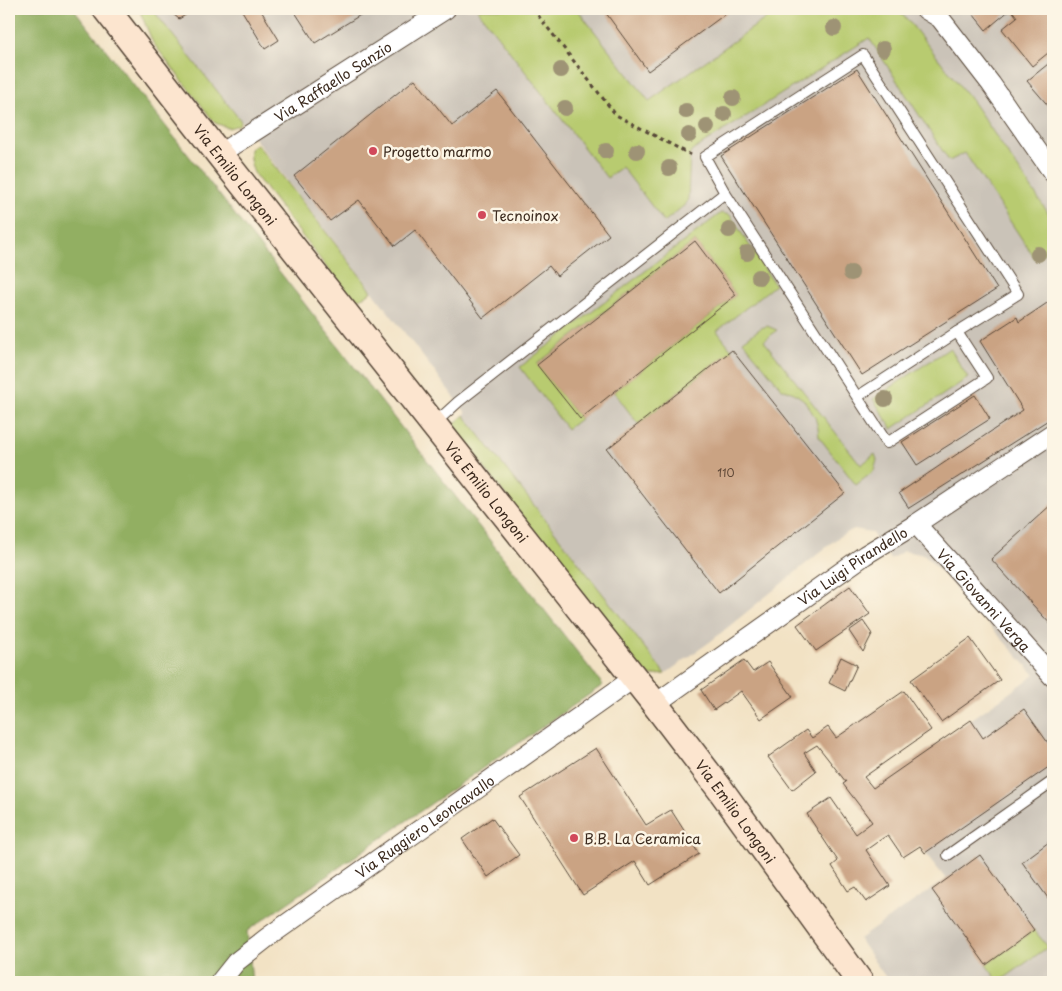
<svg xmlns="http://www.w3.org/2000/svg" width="1062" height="991" font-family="'Playpen Sans',sans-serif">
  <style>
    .industrial { fill: #cac3b8 }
    .green { fill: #b8cb6f; stroke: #7a7a46 }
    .forest { fill: #92af62; stroke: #666c40 }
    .building { fill: #caa383 }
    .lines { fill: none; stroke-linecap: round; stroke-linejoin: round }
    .lane-casing { stroke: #564637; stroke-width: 12 }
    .street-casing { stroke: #564637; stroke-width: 21 }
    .secondary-casing { stroke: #564637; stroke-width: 29 }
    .path { stroke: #564637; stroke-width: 3; stroke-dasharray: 4 4; stroke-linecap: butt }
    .lane { stroke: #fff; stroke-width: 10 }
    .street { stroke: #fff; stroke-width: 19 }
    .secondary { stroke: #fce5cf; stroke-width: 26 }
    .tree { fill: #9e9374 }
    .poi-dot { fill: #d1495b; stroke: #fcf5e5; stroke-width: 2 }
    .labels { text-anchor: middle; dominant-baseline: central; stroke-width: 5; stroke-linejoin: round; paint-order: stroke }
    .number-label { font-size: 11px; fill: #5f4837 }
    .street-label { font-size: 14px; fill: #3b2a1e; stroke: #fcf5e5 }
    .poi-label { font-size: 14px; fill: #3b2a1e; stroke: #fcf5e5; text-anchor: start }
  </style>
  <rect width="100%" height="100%" fill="#fcf5e5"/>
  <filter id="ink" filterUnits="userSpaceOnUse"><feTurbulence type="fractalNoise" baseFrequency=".02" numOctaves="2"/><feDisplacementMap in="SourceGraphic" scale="10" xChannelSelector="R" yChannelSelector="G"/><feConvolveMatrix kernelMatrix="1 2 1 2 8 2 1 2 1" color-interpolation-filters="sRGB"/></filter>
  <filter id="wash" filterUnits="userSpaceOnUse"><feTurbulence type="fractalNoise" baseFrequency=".0096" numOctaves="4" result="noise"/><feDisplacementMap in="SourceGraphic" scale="20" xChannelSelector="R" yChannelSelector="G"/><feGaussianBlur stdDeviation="1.12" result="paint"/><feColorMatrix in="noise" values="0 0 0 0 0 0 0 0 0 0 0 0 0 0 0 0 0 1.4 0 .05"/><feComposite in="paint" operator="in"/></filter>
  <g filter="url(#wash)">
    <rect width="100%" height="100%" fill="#f2e2c4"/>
    <!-- industrial -->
    <path class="industrial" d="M152 9H1053V982H889L859 939 946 879 873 788 1035 675 925 555 904 551 890 559 871 532 854 529 840 536 711 641 665 674 464 415 466 413 458 402 241 121Z"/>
    <!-- green -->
    <g class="green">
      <path d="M139 9H152L241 121 239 125 229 128 215 123 153 43Z"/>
      <path d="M477 9H577L649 101 779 9H895L907 19 972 101 1053 220V247L1035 259 965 153 949 161 869 38 692 151 690 154 688 199 686 204 664 222 622 167 607 178Z"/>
      <path d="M257 144 372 291C365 296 360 301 351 299L255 175C251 166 249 159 250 149Z"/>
      <path d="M721 213 730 215 775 285 717 331 732 350 638 424 614 392 736 295 695 241 537 364 580 419 567 429 520 367Z"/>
      <path d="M767 326 777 330 764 341 861 465 875 454 877 460 874 471 856 485 819 437 818 428 815 417 804 400 794 393 782 389 743 341 761 328Z"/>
      <path d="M950 348 968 378 892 429 873 399Z"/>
      <path d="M464 415 665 674 651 676 643 672 452 426Z"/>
      <path d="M1034 930 1048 947 999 982 986 965Z"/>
    </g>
    <!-- forest -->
    <path class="forest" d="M9 9H74L603 685 247 931 252 982H9Z"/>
    <g id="blocks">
      <!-- building -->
      <g class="building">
        <path d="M167 9H195L179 19Z"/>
        <path d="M241 9H260L279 40 265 49Z"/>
        <path d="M293 9H370L315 43Z"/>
        <path d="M603 9H732L648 71Z"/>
        <path d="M969 9H1053V60L1048 53 1032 66 1002 29 1017 17 1011 9 986 30Z"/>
        <path d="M1053 60V107L1051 109 1027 81Z"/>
        <path d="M857 69 997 289 862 375 721 156Z"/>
        <path d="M415 79 452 126 497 91 609 235 557 276 549 266 483 318 415 230 395 246 359 200 330 221 294 176Z"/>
        <path d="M695 241 736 295 580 419 537 365Z"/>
        <path d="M1053 299V417L909 508 899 493 1023 410 980 341 1017 317 1019 322Z"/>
        <path d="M732 350 845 493 719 593 607 449Z"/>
        <path d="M975 395 990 419 917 465 902 442Z"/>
        <path d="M1053 503V627L991 559Z"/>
        <path d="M850 586 870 614 816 651 797 625Z"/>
        <path d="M863 621 872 634 863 652 849 631Z"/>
        <path d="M970 638 1000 680 941 722 911 680Z"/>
        <path d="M841 657 857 665 845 691 829 683Z"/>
        <path d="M744 660 753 672 768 662 793 697 761 719 741 691 714 710 701 690Z"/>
        <path d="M904 691 931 730 864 777 873 788 971 720 983 738 1024 709 1053 750V764L925 853 920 846 903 857 888 835 883 838 866 850 890 886 866 902 855 887 848 891 832 866 838 861 807 814 831 798 856 834 872 822 843 784 846 782 817 745 804 753 816 771 792 790 768 757 806 730 812 738 828 727 836 738Z"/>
        <path d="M596 748 646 825 671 810 699 854 650 885 635 861 583 895 520 797Z"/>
        <path d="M492 818 519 855 488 877 462 839Z"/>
        <path d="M1053 839V905L1022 862Z"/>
        <path d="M980 855 1034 930 986 965 932 890Z"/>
      </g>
    </g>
  </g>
  <g filter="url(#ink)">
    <use href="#blocks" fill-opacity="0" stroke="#564637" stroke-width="1"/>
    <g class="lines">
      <defs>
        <g id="lane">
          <path d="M725 193 887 443 987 378 957 332 857 397"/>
          <path d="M434 424 458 402 725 193 705 157 863 55 1018 294 957 332"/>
          <path d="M948 855 1053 781"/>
        </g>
        <g id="street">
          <path d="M925 9 940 18 991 84 1053 173"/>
          <path id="s1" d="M219 154 446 9"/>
          <path id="s2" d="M916 524 1053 677"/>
          <path id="s3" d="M655 704 865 555 916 524 1053 433"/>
          <path id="s4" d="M220 982 236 962 268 937 634 678"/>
        </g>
        <g id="secondary">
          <path id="s5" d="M106 9 219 154 655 704 720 789 860 982"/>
        </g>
      </defs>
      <!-- lane casing -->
      <use href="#lane" class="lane-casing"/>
      <!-- street casing -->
      <use href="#street" class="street-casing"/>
      <!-- secondary casing -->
      <use href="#secondary" class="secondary-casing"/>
      <!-- path -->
      <path class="path" d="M533 9 616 115 691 155"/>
      <!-- lane -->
      <use href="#lane" class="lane"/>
      <!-- street -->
      <use href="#street" class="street"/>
      <!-- secondary -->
      <use href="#secondary" class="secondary"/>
    </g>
    <!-- trees -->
    <g class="tree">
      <circle cx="834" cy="28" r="8"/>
      <circle cx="883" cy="49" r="8"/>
      <circle cx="561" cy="70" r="8"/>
      <circle cx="733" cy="98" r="8"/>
      <circle cx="565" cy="108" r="8"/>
      <circle cx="686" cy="111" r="8"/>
      <circle cx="724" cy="114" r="8"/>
      <circle cx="707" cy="127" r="8"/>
      <circle cx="689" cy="135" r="8"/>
      <circle cx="606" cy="151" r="8"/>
      <circle cx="637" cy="151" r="8"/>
      <circle cx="669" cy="168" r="8"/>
      <circle cx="729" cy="230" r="8"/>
      <circle cx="747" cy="253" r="8"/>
      <circle cx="1038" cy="254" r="8"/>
      <circle cx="851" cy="273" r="8"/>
      <circle cx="759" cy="277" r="8"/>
      <circle cx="885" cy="399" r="8"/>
    </g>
  </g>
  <!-- markers -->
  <g class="poi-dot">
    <circle cx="373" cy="151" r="5"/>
    <circle cx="482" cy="215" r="5"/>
    <circle cx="574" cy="838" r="5"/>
  </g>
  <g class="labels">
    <!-- number labels -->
    <g class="number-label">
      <text x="726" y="472">110</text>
    </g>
    <!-- street labels -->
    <g class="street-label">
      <text stroke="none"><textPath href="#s1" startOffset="135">Via Raffaello Sanzio</textPath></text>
      <text stroke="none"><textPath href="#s5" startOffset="210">Via Emilio Longoni</textPath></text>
      <text stroke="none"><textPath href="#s5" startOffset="615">Via Emilio Longoni</textPath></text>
      <text stroke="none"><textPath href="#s3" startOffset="241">Via Luigi Pirandello</textPath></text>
      <text stroke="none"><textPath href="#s2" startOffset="102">Via Giovanni Verga</textPath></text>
      <text stroke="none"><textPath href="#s5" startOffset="1020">Via Emilio Longoni</textPath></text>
      <text stroke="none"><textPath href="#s4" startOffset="258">Via Ruggiero Leoncavallo</textPath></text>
    </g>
    <!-- poi labels -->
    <g class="poi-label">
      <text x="383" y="151">Progetto marmo</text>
      <text x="492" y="215">Tecnoinox</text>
      <text x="584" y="838">B.B. La Ceramica</text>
    </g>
  </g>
  <!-- margin -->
  <rect width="1062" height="991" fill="none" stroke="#fcf5e5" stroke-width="30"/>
</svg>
